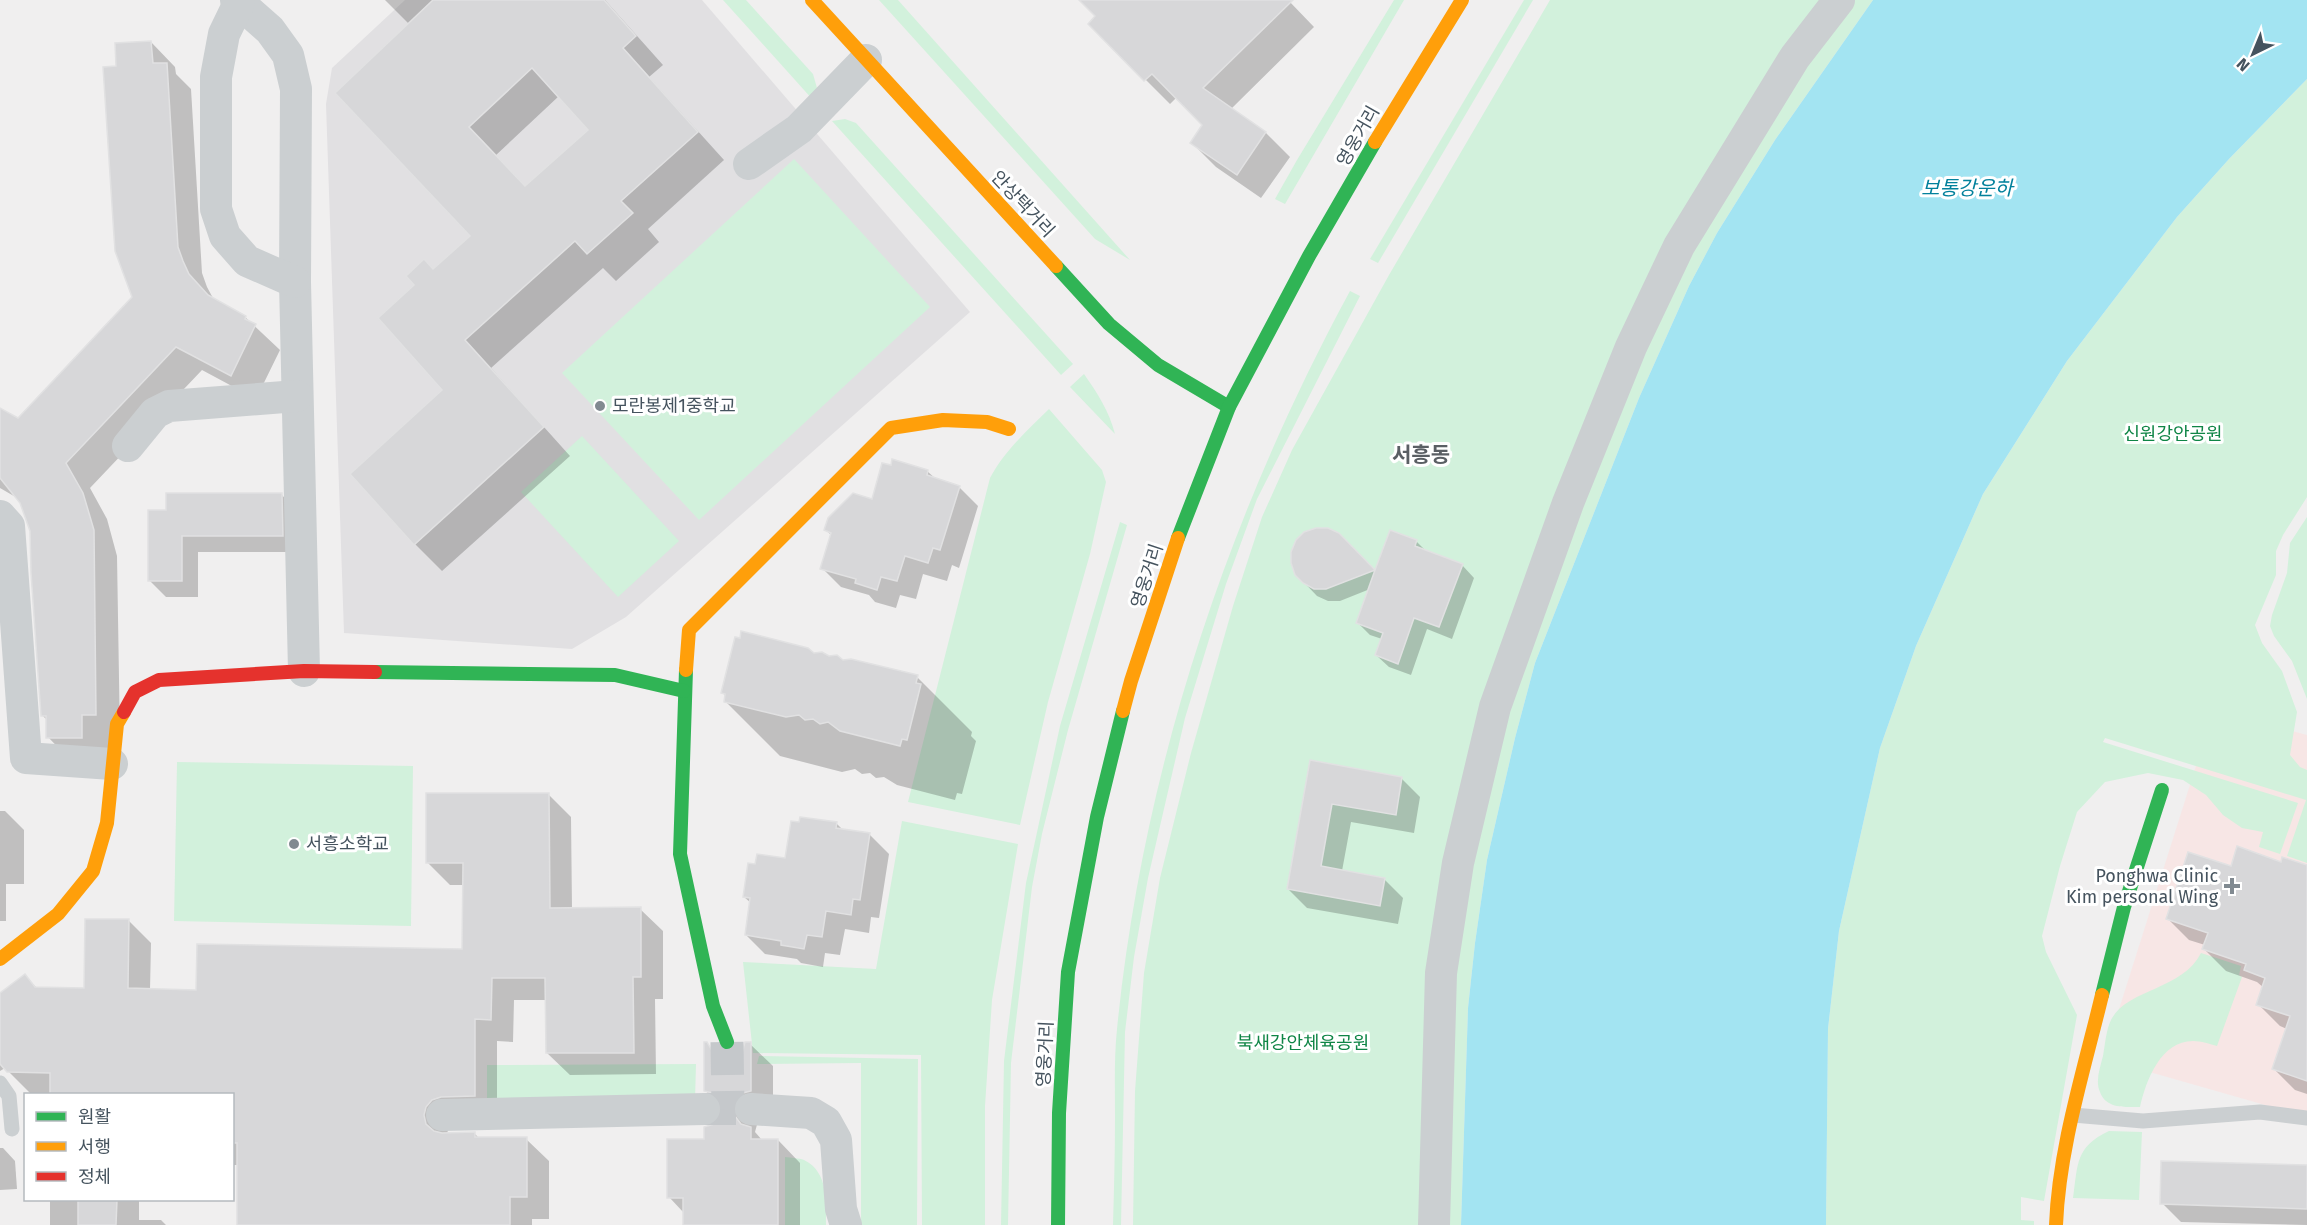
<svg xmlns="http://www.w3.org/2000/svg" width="2307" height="1225" font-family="'Fira Sans','Noto Sans KR',sans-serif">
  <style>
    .education { fill: #e1e0e2 }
    .medical { fill: #f7e6e5 }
    .green { fill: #d2f1dc }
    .water { fill: #a3e4f2 }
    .shadow { fill: #0003; fill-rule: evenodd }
    .building { fill: #d7d7d9; stroke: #e1e1e2; stroke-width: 1.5; fill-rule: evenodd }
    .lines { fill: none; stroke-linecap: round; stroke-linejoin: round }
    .street-tunnel { stroke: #c5c8cb; stroke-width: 32; stroke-dasharray: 32 16; stroke-linecap: butt }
    .secondary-tunnel { stroke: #c5c8cb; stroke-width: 33; stroke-dasharray: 33 16; stroke-linecap: butt }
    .lane { stroke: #cbcfd1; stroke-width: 15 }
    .street { stroke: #cbcfd1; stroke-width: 32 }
    .fast { stroke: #30b455; stroke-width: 14 }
    .slow { stroke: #ff9f0a; stroke-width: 14 }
    .jam { stroke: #e5322d; stroke-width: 14 }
    .poi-dot { fill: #818a91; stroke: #fff; stroke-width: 2 }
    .labels { text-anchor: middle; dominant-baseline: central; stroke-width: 6; stroke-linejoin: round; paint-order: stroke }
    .street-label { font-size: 18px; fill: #45535e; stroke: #fff }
    .poi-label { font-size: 18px; fill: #45535e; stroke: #fff; text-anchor: start }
    .park-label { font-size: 18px; fill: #0f8546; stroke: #fff }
    .water-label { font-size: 20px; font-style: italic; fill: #03819c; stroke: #fff }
    .quarter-label { font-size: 21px; font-weight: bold; fill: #5a5f64; stroke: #fff }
  </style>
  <rect width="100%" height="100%" fill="#f0efef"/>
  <!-- education -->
  <path class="education" d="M405 0H702L970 312 626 617 572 649 344 633 326 104 332 68Z"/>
  <!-- medical -->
  <path class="medical" d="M2261 723 2307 735V1117L2125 1065 2115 1022 2201 750Z"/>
  <!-- green -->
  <g class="green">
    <path d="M723 0H746L813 74 817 88 813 100Z"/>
    <path d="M879 0H898L1130 260 1095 239Z"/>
    <path d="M1394 0H1404L1285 204 1275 199 1297 160Z"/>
    <path d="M1524 0H1533L1378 263 1370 259Z"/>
    <path d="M1550 0H1873L1775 140 1717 233 1689 286 1639 398 1535 663 1515 738 1487 860 1475 943 1468 1008 1461 1225H1133L1135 1091 1144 973 1160 878 1191 753 1233 606 1262 517 1292 450 1389 275Z"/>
    <path d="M2307 79V497L2283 535 2276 551V575L2255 625 2262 643 2282 671 2297 712 2290 755 2300 767 2307 770V863L2287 856 2306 800 2105 738 2103 742 2298 803 2280 854 2259 847 2263 832 2242 828 2223 815 2206 795 2183 780 2148 773 2105 782 2077 812 2060 866 2042 936 2046 952 2077 1015 2044 1201 2021 1197V1220L2034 1221V1225H1826L1828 1029 1839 931 1880 748 1916 646 1983 494 2067 361 2177 217 2229 159Z"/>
    <path d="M845 119 856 123 1073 364 1061 375 832 121Z"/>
    <path d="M794 159 930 307 699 520 562 373Z"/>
    <path d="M1350 291 1360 296 1257 499 1226 584 1185 718 1148 878 1134 957 1125 1032 1121 1225H1113C1114 1189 1115 1153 1115 1117 1115 1088 1114 1058 1117 1029 1143 770 1226 520 1350 291Z"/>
    <path d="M1084 374C1098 394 1109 411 1115 434L1070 387Z"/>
    <path d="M1049 409 1102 470 1106 482 1090 554 1048 702 1020 825 908 802 990 478C1005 450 1027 431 1049 409Z"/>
    <path d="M582 436 679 541 618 597 521 492Z"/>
    <path d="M2307 517V699L2292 661 2274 636 2270 626 2272 615 2287 573 2290 543Z"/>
    <path d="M1120 522 1127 525 1068 730 1042 834 1032 887 1011 1063 1008 1225H1001L1004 1061 1026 883 1060 726Z"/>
    <path d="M177 762 413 766 411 926 174 921Z"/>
    <path d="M902 821 1018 844 992 1000 985 1106V1225H922L921 1055 753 1053 743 962 876 969Z"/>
    <path d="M2201 953 2241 966 2239 975 2242 977 2217 1046C2210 1044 2201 1041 2193 1041 2161 1041 2146 1080 2140 1107 2125 1107 2106 1109 2100 1092 2095 1081 2100 1068 2103 1056 2105 1045 2106 1030 2111 1020 2126 989 2183 990 2201 953Z"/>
    <path d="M759 1056 918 1059 917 1225H861V1063L757 1064Z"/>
    <path d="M696 1064 695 1101H487V1065Z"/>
    <path d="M2109 1131 2142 1132 2139 1200 2073 1198C2078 1164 2075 1147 2109 1131Z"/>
    <path d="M785 1157C791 1158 799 1158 804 1160 829 1172 826 1203 826 1225H785Z"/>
  </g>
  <!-- water -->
  <path class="water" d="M1873 0H2307V79L2229 159 2177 217 2067 361 1983 494 1916 646 1880 748 1839 931 1828 1029 1826 1225H1461L1468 1008 1475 943 1487 860 1515 738 1535 663 1639 398 1689 286 1717 233 1775 140Z"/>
  <!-- shadow -->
  <g class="shadow">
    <path d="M385 0H432L442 10 453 0H605L663 65 649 77 724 160 648 229 659 242 616 281 603 268 491 368 570 456 442 571 415 544 445 390 433 271 472 236 409 24ZM559 96 590 130 526 188 495 156Z"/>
    <path d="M1081 0H1288L1314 27 1231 109 1266 133 1290 157 1261 198 1216 167 1192 143 1204 125 1177 97 1170 104 1090 24 1097 16Z"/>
    <path d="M151 42 175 67 176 74 191 89 202 273 207 287 214 300 245 317 280 350 256 399 202 370 90 488 107 519 117 556 120 739 106 762H72L48 737 47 720 42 715 32 531 19 499 0 488V410L18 420 134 298 118 67Z"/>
    <path d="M927 471 937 480 959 487 978 506 959 568 952 565 947 581 923 574 916 599 900 595 896 608 875 602 869 595 841 587 822 568 832 536 826 530 873 500Z"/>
    <path d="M281 494 298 512 299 552H198V597H166L149 580 168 512Z"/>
    <path d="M1338 535 1376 573 1416 541 1427 552 1462 565 1474 578 1452 639 1427 629 1411 675 1389 667 1376 655 1382 639 1370 635 1357 622 1370 589 1340 601H1328L1317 596 1296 574Z"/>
    <path d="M814 655 917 677 972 732 971 736 976 741 962 794 957 793 955 800 897 785 884 777 876 778 870 773 862 774 855 769 842 772 780 756 725 701 726 697 722 692Z"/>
    <path d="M1311 762 1401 778 1420 797 1414 833 1351 822 1342 871 1384 879 1403 898 1398 924 1307 908 1288 889Z"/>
    <path d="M548 794 571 817 572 909H640L663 931V999H655L656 1074 570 1075 547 1053V1000H514L513 1042 497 1041V1118L448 1130 447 1134H475L480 1139H526L549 1161V1219H532V1225H238V1165H232V1094H31L5 1068 0 1071V995L24 976 37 988 85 989 129 921 151 943 150 990 197 991 463 951 464 885H450L428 863Z"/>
    <path d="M0 811H5L24 830V884H6V921H0Z"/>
    <path d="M836 823 844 831 870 835 889 854 879 918 871 917 869 933 845 929 840 955 825 953 823 967 801 963 797 959 765 954 746 935 751 903 744 897 756 865 786 860Z"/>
    <path d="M2282 863 2307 867V1094L2295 1090 2274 1069 2287 1029 2280 1026 2258 1004 2264 988 2257 982 2226 971 2204 949 2205 945 2189 940 2167 918 2232 868Z"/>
    <path d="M706 1044 725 1062 735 1061 743 1054 750 1044 773 1066V1113L758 1121 755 1132 762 1140H778L800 1163V1225H684V1213L669 1197 721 1118 723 1108 705 1090Z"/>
    <path d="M0 1148H3L15 1161 17 1189 0 1190Z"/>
    <path d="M2307 1167V1225L2181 1222 2162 1203Z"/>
    <path d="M50 1200H139V1220H161L166 1225H50Z"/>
  </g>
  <!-- building -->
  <g class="building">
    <path d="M433 0H604L636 36 623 48 698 132 621 201 633 213 587 254 575 241 465 340 544 427 414 545 350 474 442 390 378 318 414 285 406 276 424 259 433 269 470 236 335 93ZM532 68 588 130 525 186 469 127Z"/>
    <path d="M1079 0H1293L1203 88 1266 132 1237 175 1190 143 1202 125 1152 74 1144 81 1088 24 1095 16Z"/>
    <path d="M151 41 153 63H167L178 247 183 261 189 274 208 295 246 316 245 319 256 324 231 376 176 347 66 463 83 493 94 530 96 715H82V738H46V716H41L31 573 30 531 20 503 0 478V408L18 418 132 297 115 251 103 67 116 66 115 43Z"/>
    <path d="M892 459 928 470 927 475 960 486 940 550 933 548 928 563 905 556 897 581 881 577 877 590 855 583 856 579 820 569 831 533 824 530 828 518 853 493 872 499 882 463 891 465Z"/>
    <path d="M166 493H282L283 536H182V581H148V510H166Z"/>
    <path d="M1316 528H1328L1339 533 1375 570 1390 530 1417 540 1415 546 1463 564 1439 627 1414 618 1398 664 1375 655 1383 633 1356 623 1375 570 1326 589H1314L1303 583 1295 575 1291 563V552L1296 540 1304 532Z"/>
    <path d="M741 631 808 648 814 653 822 652 829 656 837 655 843 660 851 659 918 675 916 683 921 684 907 740 902 739 900 746 840 731 828 722 820 724 813 719 805 720 799 715 786 717 724 702 725 694 721 693 735 637 740 638Z"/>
    <path d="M1310 760 1402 777 1396 815 1332 804 1321 866 1385 878 1380 906 1287 889Z"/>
    <path d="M426 793H549L550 908 641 907V977H633L634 1053H546L545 978H492L491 1020 475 1019V1096L441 1097 432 1100 426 1107 424 1115 426 1124 434 1131 442 1133 475 1132V1137H527V1197H510V1225H237V1143H232V1095H50V1073L7 1072 0 1064V993L25 974 35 987 84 988 85 919H129L128 988 196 990 197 944 462 949 463 863H426Z"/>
    <path d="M800 817 837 822 836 828 870 833 860 900 853 899 851 915 826 911 822 937 807 935 804 949 781 945V941L745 935 750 898 743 897 748 863 755 864 757 854 785 858 791 821 799 822Z"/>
    <path d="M2237 846 2281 862 2282 857 2307 865V1081L2272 1069 2290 1016 2256 1005 2265 978 2244 970 2246 964 2202 949 2208 933 2166 919 2188 852 2231 866Z"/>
    <path d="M704 1042H707L715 1056 725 1061 734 1059 742 1053 745 1042H751V1091L743 1093 736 1099 733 1108 735 1116 741 1124 751 1127V1139H778V1225H683V1198H667V1139H704V1127L714 1124 719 1118 722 1109 719 1099 712 1093 704 1091Z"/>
    <path d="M2161 1161 2307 1165V1209L2160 1204Z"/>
    <path d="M78 1200H117L116 1225H78Z"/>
  </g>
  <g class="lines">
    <!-- street-tunnel -->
    <path class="street-tunnel" d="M704 1109H751"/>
    <!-- secondary-tunnel -->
    <path class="secondary-tunnel" d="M727 1042 728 1109"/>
    <!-- lane -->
    <g class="lane">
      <path d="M0 1083 9 1096 12 1129"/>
      <path d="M2073 1115 2143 1121 2260 1112 2307 1118"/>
    </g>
    <!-- street -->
    <g class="street">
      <path d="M236 0 270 30 288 55 296 89 295 282 304 671"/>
      <path d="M239 3 224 34 216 77V209L225 236 247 261 295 282"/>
      <path d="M749 164 799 129 866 60"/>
      <path d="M128 446 155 413 169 406 297 396"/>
      <path d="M0 516 9 526 26 758 112 764"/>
      <path d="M751 1109 811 1113 826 1122 836 1140 841 1209 846 1225"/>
      <path d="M442 1115 704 1109"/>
      <path d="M1434 1225 1441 973 1458 863 1495 707 1568 503 1631 347 1679 246 1795 57 1839 0"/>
    </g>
    <!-- fast -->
    <g class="fast">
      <path d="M1056 266 1109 324 1158 365 1229 407"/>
      <path d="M1178 538 1229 407 1309 256 1375 142"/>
      <path d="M686 670 680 854 713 1006 727 1042"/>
      <path d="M375 672 615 675 684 691"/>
      <path d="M2102 995 2124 907 2162 790"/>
      <path d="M1058 1225 1059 1113 1068 972 1097 817 1123 711"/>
    </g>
    <!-- slow -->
    <g class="slow">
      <path d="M812 0 1056 266"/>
      <path d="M1375 142 1462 0"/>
      <path d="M686 670 689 630 891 428 943 420 987 422 1009 429"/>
      <path d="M1123 711 1131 681 1178 538"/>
      <path d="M0 959 58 914 93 871 107 823 117 724 124 712"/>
      <path d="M2056 1225C2059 1148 2084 1070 2102 995"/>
    </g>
    <!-- jam -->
    <path class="jam" d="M124 712 135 692 159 680 304 671 375 672"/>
  </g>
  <!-- markers -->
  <g class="poi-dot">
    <circle cx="600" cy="406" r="6"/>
    <circle cx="294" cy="844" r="6"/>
    <path d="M2229 877h6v6h6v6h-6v6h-6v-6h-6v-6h6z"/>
  </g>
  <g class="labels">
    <!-- street labels -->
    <g class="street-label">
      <text transform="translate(1358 136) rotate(-60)">영웅거리</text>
      <text transform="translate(1023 204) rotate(47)">안상택거리</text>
      <text transform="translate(1147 576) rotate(-72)">영웅거리</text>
      <text transform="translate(1045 1054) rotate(-87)">영웅거리</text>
    </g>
    <!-- poi labels -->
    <g class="poi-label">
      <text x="612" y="406">모란봉제1중학교</text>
      <text x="306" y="844">서흥소학교</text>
      <text x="2218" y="876" text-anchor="end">Ponghwa Clinic<tspan x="2218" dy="21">Kim personal Wing</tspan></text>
    </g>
    <!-- park labels -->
    <g class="park-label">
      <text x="2173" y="434">신원강안공원</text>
      <text x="1303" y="1043">북새강안체육공원</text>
    </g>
    <!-- water labels -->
    <g class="water-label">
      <text x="1967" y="188">보통강운하</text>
    </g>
    <!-- quarter labels -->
    <g class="quarter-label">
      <text x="1421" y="455">서흥동</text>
    </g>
  </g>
  <!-- legend -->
  <rect x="24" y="1093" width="210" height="108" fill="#ffffff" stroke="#b5babf" stroke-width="1.5"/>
  <rect x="36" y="1112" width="30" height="9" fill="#30b455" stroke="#b5babf" stroke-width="1.5"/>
  <text x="78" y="1123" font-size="18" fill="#45535e">원활</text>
  <rect x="36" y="1142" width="30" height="9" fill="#ff9f0a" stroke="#b5babf" stroke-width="1.5"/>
  <text x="78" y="1153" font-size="18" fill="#45535e">서행</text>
  <rect x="36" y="1172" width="30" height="9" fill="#e5322d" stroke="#b5babf" stroke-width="1.5"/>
  <text x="78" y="1183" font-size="18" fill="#45535e">정체</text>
  <!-- north arrow -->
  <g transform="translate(2253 54) rotate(223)" stroke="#ffffff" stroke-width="4.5" paint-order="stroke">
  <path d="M0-4.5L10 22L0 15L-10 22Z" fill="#45535e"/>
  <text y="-9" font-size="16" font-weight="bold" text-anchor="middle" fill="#45535e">N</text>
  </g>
</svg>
